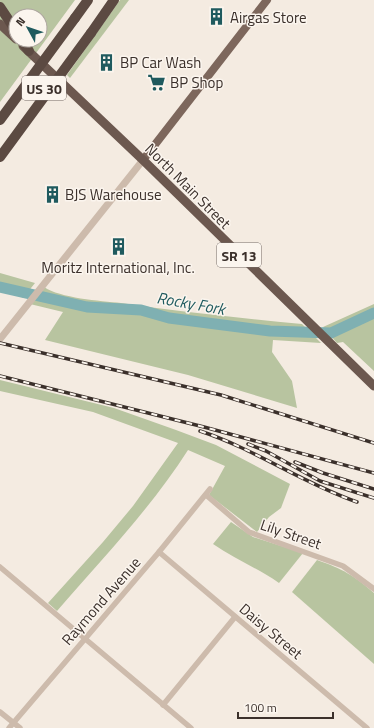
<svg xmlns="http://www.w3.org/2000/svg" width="374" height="728" font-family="'Titillium Web',sans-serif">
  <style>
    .green { fill: #b8c4a0; fill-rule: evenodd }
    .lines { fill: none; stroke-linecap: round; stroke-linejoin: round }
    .river { stroke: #7fb0b2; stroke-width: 11 }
    .minor { stroke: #cdbbac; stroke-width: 5.5 }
    .tertiary { stroke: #cdbbac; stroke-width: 7 }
    .primary { stroke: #7d675c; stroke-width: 8 }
    .trunk { stroke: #6c584f; stroke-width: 9 }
    .motorway { stroke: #5c4a42; stroke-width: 10 }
    .rail-casing { stroke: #3b302b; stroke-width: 3.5 }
    .rail { stroke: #fbf5ee; stroke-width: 2; stroke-dasharray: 6; stroke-linecap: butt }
    .motorway-bridge { stroke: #5c4a42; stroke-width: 10 }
    .labels { text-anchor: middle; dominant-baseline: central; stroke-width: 3; stroke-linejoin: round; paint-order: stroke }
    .shield { fill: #fbf5ee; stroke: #756b66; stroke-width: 1 }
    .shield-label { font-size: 14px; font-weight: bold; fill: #3b302b }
    .poi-label { font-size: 15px; fill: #3b302b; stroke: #fbf5ee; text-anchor: start }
    .street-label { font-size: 15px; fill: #3b302b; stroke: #fbf5ee }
    .water-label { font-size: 16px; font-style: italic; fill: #1f5a5e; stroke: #fbf5ee }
  </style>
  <rect width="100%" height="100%" fill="#f4ebe1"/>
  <!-- green -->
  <g class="green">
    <path d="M0 0H75L0 102ZM16 16H40V40H16Z"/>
    <path d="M120 0H129L70 78 67 75Z"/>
    <path d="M0 273 35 283 23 298 18 295 0 291Z"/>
    <path d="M44 287C60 298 100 301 121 303 181 312 241 318 302 324L321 343 273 340 272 352 292 381 297 408 188 375 45 340 63 312 30 304Z"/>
    <path d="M374 304V371L343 342 337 343 323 327Z"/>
    <path d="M0 380 114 408 176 430 216 445 290 484 281 508 269 517 257 532 209 495 225 466 188 450C151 508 102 559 57 611L48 603 103 542 133 506 178 443 93 412 0 391Z"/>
    <path d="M231 522 253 537 303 553 279 583C258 568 234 559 213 544Z"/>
    <path d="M317 560C343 569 353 575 374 593V664L292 592Z"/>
  </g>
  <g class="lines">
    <!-- river -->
    <path class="river" d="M0 287 87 307 141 310 169 318 270 331 331 333 374 313"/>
    <!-- minor -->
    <g class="minor">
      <path d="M206 495 249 532 343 566 374 589"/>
      <path d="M159 552 367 728"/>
      <path d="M0 567 191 728"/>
      <path d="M163 705 235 617"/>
      <path d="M0 712 20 728"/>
      <path d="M9 728 159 552 210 489"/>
    </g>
    <!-- tertiary -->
    <path class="tertiary" d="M0 339 143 160"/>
    <!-- primary -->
    <path class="primary" d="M143 160 267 0"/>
    <!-- trunk -->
    <g class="trunk">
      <path d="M0 24 16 39"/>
      <path d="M23 46 143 160 374 386"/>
    </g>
    <!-- motorway -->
    <g class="motorway">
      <path d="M0 7 16 31"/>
      <path d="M75 18 88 0"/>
      <path d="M91 33 114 0"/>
      <path d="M21 40 29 51"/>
    </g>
    <defs>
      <g id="rail">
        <path d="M0 343 221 395 374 443"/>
        <path d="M0 376 204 427 374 473"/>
        <path d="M200 431C255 449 302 483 357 502"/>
        <path d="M248 444 266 451 320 481 374 498"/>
        <path d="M295 462 323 473 374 489"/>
      </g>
    </defs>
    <!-- rail casing -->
    <use href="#rail" class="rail-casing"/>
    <!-- rail -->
    <use href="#rail" class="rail"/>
    <!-- motorway-bridge -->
    <g class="motorway-bridge">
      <path d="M0 120 75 18"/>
      <path d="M0 157 91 33"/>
    </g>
  </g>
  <!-- icons -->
  <defs>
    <symbol id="building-bare" viewBox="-9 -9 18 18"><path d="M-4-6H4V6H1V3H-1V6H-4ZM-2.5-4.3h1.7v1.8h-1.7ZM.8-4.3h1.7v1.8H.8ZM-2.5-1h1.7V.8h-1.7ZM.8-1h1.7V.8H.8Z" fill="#1f5a5e" stroke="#fbf5ee" stroke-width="2.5" paint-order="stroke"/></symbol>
    <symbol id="supermarket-bare" viewBox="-9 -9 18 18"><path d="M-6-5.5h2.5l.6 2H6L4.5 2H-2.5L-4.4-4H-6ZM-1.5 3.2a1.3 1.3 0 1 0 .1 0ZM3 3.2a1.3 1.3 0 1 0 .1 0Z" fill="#1f5a5e" stroke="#fbf5ee" stroke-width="2.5" paint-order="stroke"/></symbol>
  </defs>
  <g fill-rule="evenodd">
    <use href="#building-bare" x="204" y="4" width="25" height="25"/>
    <use href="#building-bare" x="94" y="50" width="25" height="25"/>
    <use href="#supermarket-bare" x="144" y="70" width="25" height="25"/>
    <use href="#building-bare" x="40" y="182" width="25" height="25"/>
    <use href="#building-bare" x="106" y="234" width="25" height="25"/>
  </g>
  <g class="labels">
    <!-- shield labels -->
    <g class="shield">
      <rect x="22" y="76" width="44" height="24" rx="3"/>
      <rect x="217" y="243" width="44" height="24" rx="3"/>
    </g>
    <g class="shield-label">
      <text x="44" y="88">US 30</text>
      <text x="239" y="255">SR 13</text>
    </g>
    <!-- poi labels -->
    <g class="poi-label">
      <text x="230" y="17">Airgas Store</text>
      <text x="120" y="62">BP Car Wash</text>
      <text x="170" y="82">BP Shop</text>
      <text x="65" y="194">BJS Warehouse</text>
      <text x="118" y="267" text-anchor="middle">Moritz International, Inc.</text>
    </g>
    <!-- street labels -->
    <g class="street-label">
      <text transform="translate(188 186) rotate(45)">North Main Street</text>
      <text transform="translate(291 534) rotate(19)">Lily Street</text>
      <text transform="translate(101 601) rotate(-49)">Raymond Avenue</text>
      <text transform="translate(271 631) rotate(40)">Daisy Street</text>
    </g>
    <!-- water labels -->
    <g class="water-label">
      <text transform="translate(191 303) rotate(10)">Rocky Fork</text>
    </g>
  </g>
  <!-- north arrow -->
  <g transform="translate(28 28) rotate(310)"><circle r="19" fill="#fbf5ee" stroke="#aea6a0"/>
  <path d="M0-3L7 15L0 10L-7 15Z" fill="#1f5a5e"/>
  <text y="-6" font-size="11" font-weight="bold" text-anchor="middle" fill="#3b302b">N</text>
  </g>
  <!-- scale -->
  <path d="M238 712v6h95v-6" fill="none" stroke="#3b302b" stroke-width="2"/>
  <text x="244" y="712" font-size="12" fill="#3b302b" stroke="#fbf5ee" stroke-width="3" paint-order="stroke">100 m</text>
</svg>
